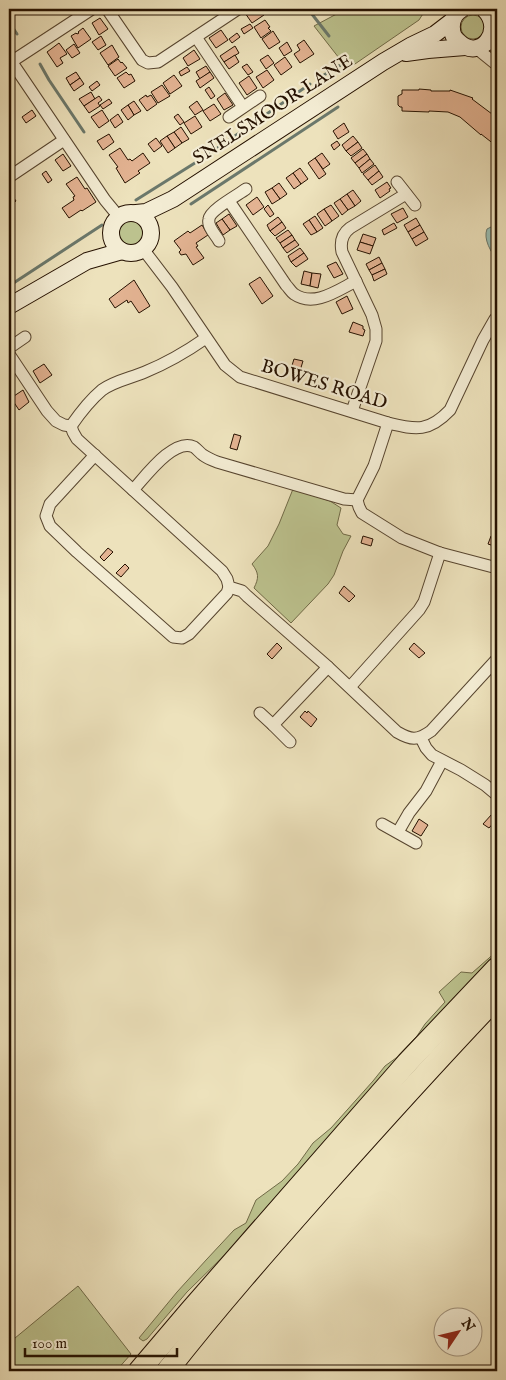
<svg xmlns="http://www.w3.org/2000/svg" width="506" height="1380" font-family="'IM FELL English',serif">
  <style>
    .green { fill: #bcc28e; stroke: #706a47 }
    .water { fill: #99bdb2; stroke: #6b786b }
    .lines { fill: none; stroke-linecap: round; stroke-linejoin: round }
    .stream { stroke: #6b786b; stroke-width: 3 }
    .building { fill: #e3b392; stroke: #251100 }
    .street-casing { stroke: #57452f; stroke-width: 13 }
    .secondary-casing { stroke: #251100; stroke-width: 18 }
    .highway-casing { stroke: #251100; stroke-width: 23 }
    .street { stroke: #f3ecd3; stroke-width: 11 }
    .secondary { stroke: #f3ecd3; stroke-width: 16 }
    .highway { stroke: #ede2bc; stroke-width: 21 }
    .labels { text-anchor: middle; dominant-baseline: central; stroke-width: 4.5; stroke-linejoin: round; paint-order: stroke }
    .street-label { font-size: 19px; fill: #251100; stroke: #f3ecd3 }
  </style>
  <rect width="100%" height="100%" fill="#ede2bc"/>
  <filter id="stains"><feTurbulence type="fractalNoise" baseFrequency=".004" numOctaves="4"/><feColorMatrix values="0 0 0 0 .2 0 0 0 0 .09 0 0 0 0 .02 0 0 0 .5 -.17"/></filter>
  <radialGradient id="worn" r=".72"><stop offset=".6" stop-color="#630" stop-opacity="0"/><stop offset="1" stop-color="#630" stop-opacity=".3"/></radialGradient>
  <!-- green -->
  <g class="green">
    <path d="M346 9H426L419 20 352 66 347 59 339 58 314 26Z"/>
    <circle cx="473" cy="27" r="12"/>
    <circle cx="131" cy="233" r="13"/>
    <path d="M293 489 330 501 341 508 337 525 343 534 351 536 343 551 334 575 328 584 291 623 254 588C259 578 259 573 252 564L268 546 279 524Z"/>
    <path d="M497 951V955L474 977 292 1180H290V1183L244 1235 241 1236 240 1240 187 1292 147 1339 143 1341 139 1338 177 1292 207 1259 234 1230 246 1223 256 1200 282 1181 298 1164 313 1143 331 1128 373 1081 385 1066 396 1058 417 1036 425 1024 445 1002 439 992 461 972 472 973Z"/>
    <path d="M78 1286 131 1354 116 1371H9V1343Z"/>
  </g>
  <!-- water -->
  <path class="water" d="M493 226H496L497 228V260C491 252 483 239 487 229Z"/>
  <g class="lines">
    <!-- stream -->
    <g class="stream">
      <path d="M308 9 329 36"/>
      <path d="M9 22 17 34"/>
      <path d="M40 64 49 80 84 132"/>
      <path d="M324 75 338 66 348 64"/>
      <path d="M136 200 206 156 310 84"/>
      <path d="M191 204 338 107"/>
      <path d="M9 286 102 225"/>
    </g>
  </g>
  <!-- building -->
  <g class="building">
    <path d="M251 9H260L264 15 252 23 245 13Z"/>
    <path d="M100 18 108 29 99 35 92 23Z"/>
    <path d="M265 20 270 27 268 28 271 31 261 38 254 27Z"/>
    <path d="M250 24 253 28 244 34 241 29Z"/>
    <path d="M83 28 91 39 78 48 71 36 76 33 77 34 79 33 78 32Z"/>
    <path d="M221 30 228 40 216 48 209 38Z"/>
    <path d="M273 31 280 42 269 49 262 39Z"/>
    <path d="M237 33 240 37 232 43 229 39Z"/>
    <path d="M101 36 106 45 98 50 92 42Z"/>
    <path d="M304 40 314 54 300 63 294 54 300 50 297 45Z"/>
    <path d="M287 42 292 51 284 56 279 48Z"/>
    <path d="M59 43 67 54 60 58 63 63 57 67 47 52Z"/>
    <path d="M74 44 80 53 72 58 66 50Z"/>
    <path d="M112 45 119 57 108 65 100 53Z"/>
    <path d="M235 46 239 53 224 62 220 56Z"/>
    <path d="M194 50 200 59 188 66 183 58Z"/>
    <path d="M235 55 239 62 229 69 224 62Z"/>
    <path d="M268 55 274 63 266 69 260 60Z"/>
    <path d="M285 57 292 67 281 75 274 65Z"/>
    <path d="M118 59 121 63 122 62 127 68 115 76 108 66Z"/>
    <path d="M247 64 253 72 248 75 242 67Z"/>
    <path d="M206 66 210 72 200 79 196 72Z"/>
    <path d="M187 67 190 71 181 76 179 72Z"/>
    <path d="M267 70 274 80 263 88 256 77Z"/>
    <path d="M76 72 80 78 70 85 66 78Z"/>
    <path d="M126 72 129 75 131 74 135 81 124 88 117 78Z"/>
    <path d="M210 72 214 78 200 88 196 81Z"/>
    <path d="M174 75 182 86 170 94 163 83Z"/>
    <path d="M249 76 257 88 247 95 239 83Z"/>
    <path d="M80 78 84 84 74 91 70 85Z"/>
    <path d="M97 81 100 85 92 91 89 87Z"/>
    <path d="M162 85 170 96 158 103 151 92Z"/>
    <path d="M209 87 215 96 211 99 205 90Z"/>
    <path d="M419 89 431 90V91H450V90L473 98 472 99 496 117 495 118 497 120V143L495 145 481 134V135L460 117 448 112 429 111V112L402 111V107H400L398 105V96L402 94V90H419Z"/>
    <path d="M91 92 95 99 84 106 79 99Z"/>
    <path d="M225 93 233 105 224 110 217 99Z"/>
    <path d="M146 95 147 97 151 95 157 104 147 111 139 100Z"/>
    <path d="M99 96 102 100 98 103 100 106 89 113 84 106Z"/>
    <path d="M109 99 112 103 103 109 100 105Z"/>
    <path d="M134 101 141 111 134 115 128 105Z"/>
    <path d="M197 101 203 110 195 115 189 107Z"/>
    <path d="M214 104 221 114 210 121 203 111Z"/>
    <path d="M128 105 134 115 128 120 121 110Z"/>
    <path d="M32 110 36 116 26 123 22 117Z"/>
    <path d="M102 110 109 121 99 128 91 117Z"/>
    <path d="M118 114 123 122 115 128 110 120Z"/>
    <path d="M178 114 184 122 180 125 174 117Z"/>
    <path d="M195 116 202 127 191 134 184 123Z"/>
    <path d="M344 123 349 132 338 139 333 131Z"/>
    <path d="M181 127 189 139 182 143 174 132Z"/>
    <path d="M174 132 182 143 175 148 167 136Z"/>
    <path d="M109 134 114 142 103 150 97 141Z"/>
    <path d="M167 136 175 148 168 153 160 141Z"/>
    <path d="M353 136 358 142 346 151 342 145Z"/>
    <path d="M156 138 162 146 154 152 148 144Z"/>
    <path d="M337 141 340 145 334 150 331 145Z"/>
    <path d="M358 142 362 148 351 156 346 151Z"/>
    <path d="M120 148 128 160 130 159 132 161 143 153 150 163 138 171 140 173 125 183 116 168 118 167 109 155Z"/>
    <path d="M363 149 367 154 355 163 351 158Z"/>
    <path d="M322 153 330 164 323 169 315 158Z"/>
    <path d="M63 154 71 166 63 171 55 160Z"/>
    <path d="M367 154 370 159 359 168 355 163Z"/>
    <path d="M315 158 326 174 319 179 308 163Z"/>
    <path d="M370 159 374 164 362 173 359 168Z"/>
    <path d="M375 165 379 171 368 180 363 174Z"/>
    <path d="M300 168 308 179 301 184 293 173Z"/>
    <path d="M46 171 52 180 48 183 42 174Z"/>
    <path d="M379 171 383 177 372 185 368 180Z"/>
    <path d="M293 173 301 184 294 189 286 178Z"/>
    <path d="M77 177 85 189 87 188 96 202 82 211 81 210 69 218 62 208 74 200 73 197 75 196 66 184Z"/>
    <path d="M387 182 391 188 389 189 390 191 380 198 375 190Z"/>
    <path d="M279 183 287 194 280 199 272 188Z"/>
    <path d="M272 188 280 199 272 204 265 192Z"/>
    <path d="M353 190 361 201 355 206 347 194Z"/>
    <path d="M9 191 16 201 11 205 9 202Z"/>
    <path d="M347 194 355 206 348 210 340 199Z"/>
    <path d="M257 197 264 207 253 215 246 205Z"/>
    <path d="M340 199 348 210 342 215 334 203Z"/>
    <path d="M268 205 274 214 270 217 264 209Z"/>
    <path d="M331 205 339 216 332 221 324 209Z"/>
    <path d="M403 208 408 217 397 223 391 214Z"/>
    <path d="M324 209 332 221 325 226 317 214Z"/>
    <path d="M229 214 237 226 230 230 222 219Z"/>
    <path d="M315 216 323 228 317 232 309 220Z"/>
    <path d="M278 217 282 222 270 231 267 225Z"/>
    <path d="M416 218 420 225 408 232 404 225Z"/>
    <path d="M222 219 230 230 223 235 216 223Z"/>
    <path d="M309 220 317 232 311 235 303 224Z"/>
    <path d="M282 222 286 228 275 236 270 231Z"/>
    <path d="M394 223 397 228 384 235 382 230Z"/>
    <path d="M202 225 208 235 196 243 198 246 196 247 204 258 193 265 186 254 181 255 179 252 181 250 174 241 188 231 190 233Z"/>
    <path d="M420 225 424 232 412 239 408 232Z"/>
    <path d="M288 230 292 235 280 243 276 238Z"/>
    <path d="M424 232 428 239 416 246 412 239Z"/>
    <path d="M363 234 376 238 373 246 360 242Z"/>
    <path d="M292 235 295 240 283 248 280 243Z"/>
    <path d="M295 240 299 245 287 253 283 248Z"/>
    <path d="M360 242 373 246 370 254 357 250Z"/>
    <path d="M300 248 304 253 291 262 288 256Z"/>
    <path d="M304 253 308 259 296 267 291 262Z"/>
    <path d="M379 257 382 263 369 270 366 264Z"/>
    <path d="M336 262 343 274 334 278 327 266Z"/>
    <path d="M382 263 385 269 372 275 369 270Z"/>
    <path d="M385 269 387 274 374 281 372 275Z"/>
    <path d="M304 271 312 273 310 286 301 284Z"/>
    <path d="M312 273 321 274 318 288 310 286Z"/>
    <path d="M260 277 273 296 262 304 249 284Z"/>
    <path d="M134 280 150 306 139 313 131 301 128 303 127 300 115 308 109 299Z"/>
    <path d="M347 296 353 309 342 314 336 302Z"/>
    <path d="M353 322 363 326V329L365 330 363 336 349 332Z"/>
    <path d="M294 359 303 361 299 374 290 372Z"/>
    <path d="M44 364 52 375 40 383 33 371Z"/>
    <path d="M23 390 29 402 19 410 11 398Z"/>
    <path d="M234 434 241 436 237 450 230 448Z"/>
    <path d="M363 536 373 539 371 546 361 543Z"/>
    <path d="M491 536 497 539V547L488 544Z"/>
    <path d="M108 548 113 552 104 561 100 557Z"/>
    <path d="M125 564 129 568 121 577 116 573Z"/>
    <path d="M344 586 355 596 349 602 339 593Z"/>
    <path d="M277 643 282 648 272 659 267 654Z"/>
    <path d="M414 643 425 653 419 658 409 649Z"/>
    <path d="M305 711 307 713 308 711 317 719 311 727 300 717Z"/>
    <path d="M492 814 497 819 489 828 483 824Z"/>
    <path d="M419 819 428 825 421 836 412 831Z"/>
  </g>
  <g class="lines">
    <defs>
      <g id="street">
        <path d="M107 9 142 60 148 63 158 62 238 9"/>
        <path d="M492 36 497 52"/>
        <path d="M196 37 243 107"/>
        <path d="M476 48 497 65"/>
        <path d="M9 58 105 200 119 217"/>
        <path d="M11 62 92 9"/>
        <path d="M229 117 260 96"/>
        <path d="M9 177 64 140"/>
        <path d="M397 182 415 205"/>
        <path d="M229 201 286 285C289 288 291 292 294 294 314 308 338 290 356 281"/>
        <path d="M219 241C216 235 207 227 209 219 210 210 238 195 246 189"/>
        <path d="M143 249 172 287 225 365 240 377 388 423C417 430 429 432 450 410L483 340 495 319"/>
        <path d="M9 348 25 337"/>
        <path d="M9 354 47 411 56 421 64 425 71 426"/>
        <path d="M352 411 376 341V329L372 315 342 252C340 242 342 234 350 228L406 194"/>
        <path d="M388 423 374 466 357 500 359 507 362 513 402 538 440 553 497 568"/>
        <path d="M71 426 73 432 77 439 222 571 227 579 229 587 242 591 247 596 328 667 397 732C411 740 417 741 431 731L497 659"/>
        <path d="M71 426C80 413 90 400 102 390 114 381 131 378 145 372 167 363 186 352 206 338"/>
        <path d="M95 455 50 504 46 516 50 526 77 552 173 637 182 638 189 634 227 593 229 587"/>
        <path d="M133 490C145 477 174 437 194 447 197 449 200 453 203 455 207 458 212 460 217 462L344 499 357 500"/>
        <path d="M350 687 419 610 424 602 440 553"/>
        <path d="M260 713 273 725 290 742"/>
        <path d="M273 725 328 667"/>
        <path d="M421 738 426 748 432 755 461 770 485 785 497 795"/>
        <path d="M382 824 416 843"/>
        <path d="M398 832 409 813 426 791 442 761"/>
      </g>
      <g id="secondary">
        <path d="M462 9C455 13 451 20 452 29 452 34 455 39 459 42 479 62 506 31 484 9"/>
        <path d="M406 53 428 50 465 47"/>
        <circle cx="131" cy="233" r="20"/>
        <path d="M136 213 146 212 173 199 383 62 412 45 435 34 452 21"/>
        <path d="M9 306 87 261 122 251"/>
      </g>
      <g id="highway">
        <path d="M139 1371 190 1311 407 1063 497 968"/>
        <path d="M167 1371C217 1307 270 1247 324 1186 381 1122 438 1059 497 997"/>
      </g>
    </defs>
    <!-- street casing -->
    <use href="#street" class="street-casing"/>
    <!-- secondary casing -->
    <use href="#secondary" class="secondary-casing"/>
    <!-- highway casing -->
    <use href="#highway" class="highway-casing"/>
    <!-- street -->
    <use href="#street" class="street"/>
    <!-- secondary -->
    <use href="#secondary" class="secondary"/>
    <!-- highway -->
    <use href="#highway" class="highway"/>
  </g>
  <g class="labels">
    <!-- street labels -->
    <g class="street-label">
      <text transform="translate(273 110) rotate(-33)">SNELSMOOR LANE</text>
      <text transform="translate(324 385) rotate(17)">BOWES ROAD</text>
    </g>
  </g>
  <!-- margin -->
  <rect width="506" height="1380" fill="none" stroke="#ede2bc" stroke-width="30"/>
  <rect x="10" y="10" width="486" height="1360" fill="none" stroke="#251100" stroke-width="2.5"/>
  <rect x="15" y="15" width="476" height="1350" fill="none" stroke="#251100"/>
  <!-- north arrow -->
  <g transform="translate(458 1332) rotate(55)"><circle r="24" fill="#f3ecd3" stroke="#a1947f"/>
  <path d="M0-4L9 19L0 12L-9 19Z" fill="#8f2418"/>
  <text y="-8" font-size="14" font-weight="bold" text-anchor="middle" fill="#251100">N</text>
  </g>
  <!-- scale -->
  <path d="M25 1348v8h152v-8" fill="none" stroke="#251100" stroke-width="2.5"/>
  <text x="32" y="1348" font-size="15" fill="#251100" stroke="#f3ecd3" stroke-width="4" paint-order="stroke">100 m</text>
  <rect width="100%" height="100%" filter="url(#stains)"/>
  <rect width="100%" height="100%" fill="url(#worn)"/>
</svg>
